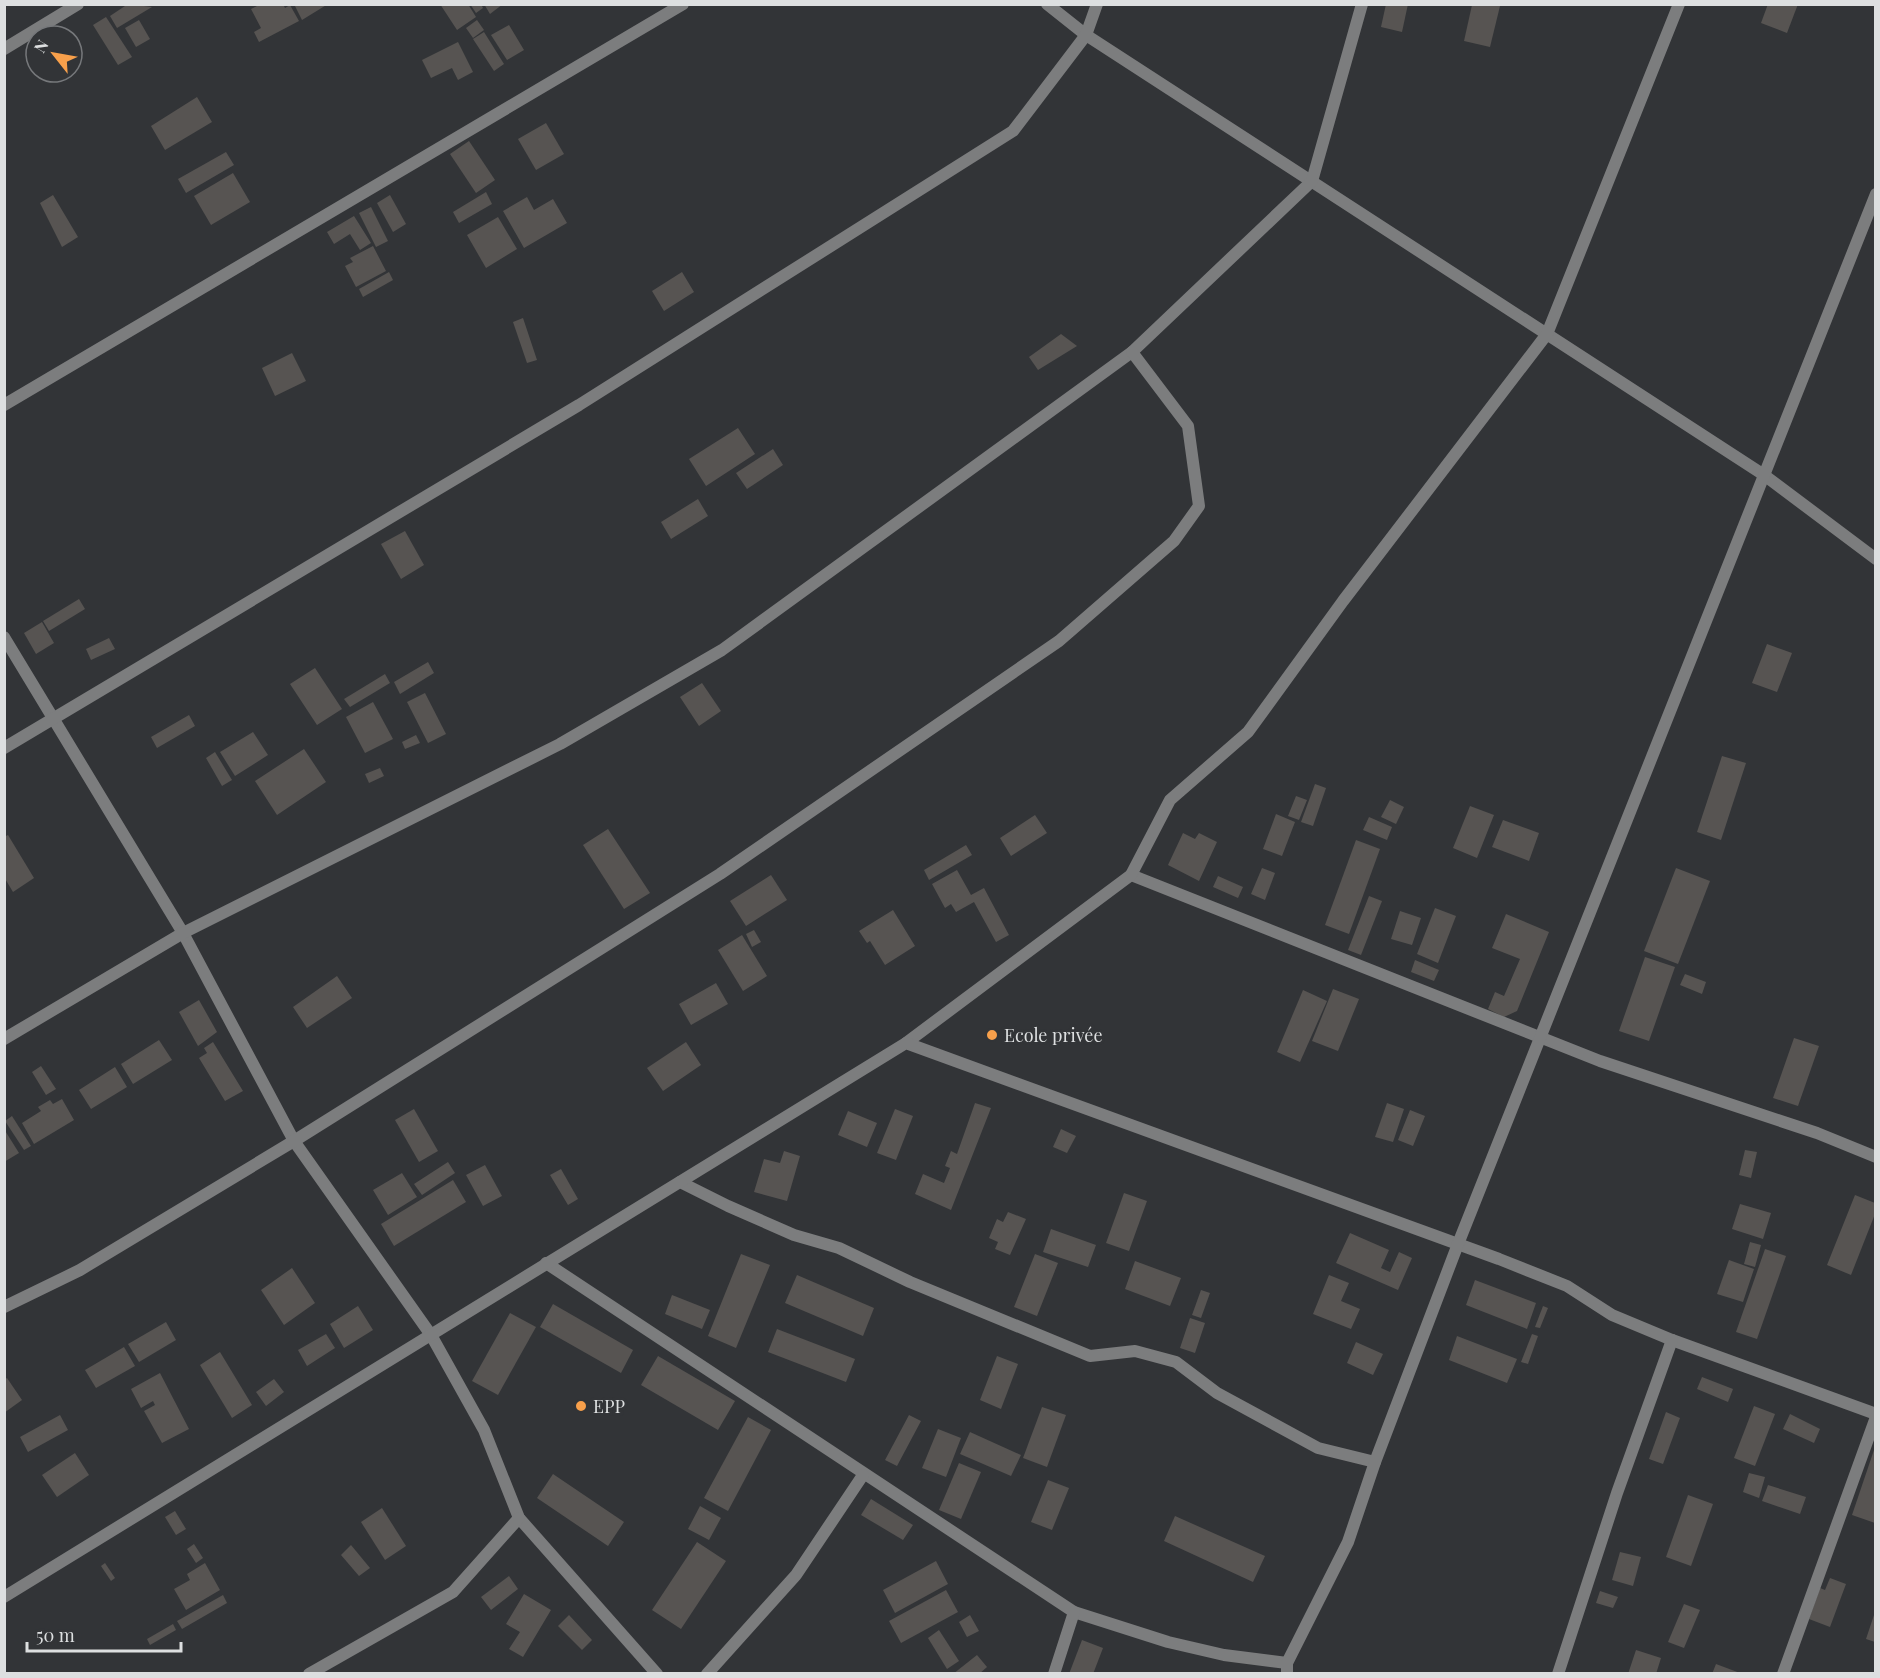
<svg xmlns="http://www.w3.org/2000/svg" width="1880" height="1678" font-family="'Playfair Display',serif">
  <style>
    .building { fill: #575452 }
    .lines { fill: none; stroke-linecap: round; stroke-linejoin: round }
    .minor { stroke: #7c7d7e; stroke-width: 12 }
    .poi-dot { fill: #f8a04b; stroke: #323437; stroke-width: 2 }
    .labels { text-anchor: middle; dominant-baseline: central; stroke-width: 6; stroke-linejoin: round; paint-order: stroke }
    .poi-label { font-size: 18px; fill: #dddfe0; stroke: #323437; text-anchor: start }
  </style>
  <rect width="100%" height="100%" fill="#323437"/>
  <!-- building -->
  <g class="building">
    <path d="M128 4 152 7 117 28 110 16Z"/>
    <path d="M261 4H283L285 8 290 5 299 21 259 42 254 32 261 28 251 9Z"/>
    <path d="M294 4H328L302 20Z"/>
    <path d="M440 4H468L476 17 457 30Z"/>
    <path d="M470 4H481L483 8 476 13Z"/>
    <path d="M484 4H503L490 14Z"/>
    <path d="M1386 4H1408L1402 32 1381 27Z"/>
    <path d="M1768 4H1798L1787 33 1761 23Z"/>
    <path d="M1472 5 1500 6 1490 47 1464 41Z"/>
    <path d="M106 17 132 57 118 65 93 25Z"/>
    <path d="M139 20 150 39 136 47 125 28Z"/>
    <path d="M477 20 484 30 473 38 466 28Z"/>
    <path d="M509 25 524 50 507 60 491 35Z"/>
    <path d="M484 32 504 64 494 71 473 39Z"/>
    <path d="M458 42 473 72 458 80 452 68 431 78 422 60Z"/>
    <path d="M197 97 212 122 165 150 151 126Z"/>
    <path d="M546 123 564 154 536 170 518 139Z"/>
    <path d="M469 141 495 180 476 193 450 154Z"/>
    <path d="M226 152 234 165 186 193 178 179Z"/>
    <path d="M233 173 250 202 211 225 194 196Z"/>
    <path d="M486 192 492 204 459 223 453 212Z"/>
    <path d="M53 195 78 237 62 247 40 203Z"/>
    <path d="M390 195 406 224 393 232 377 203Z"/>
    <path d="M527 197 534 210 553 199 567 223 524 248 503 211Z"/>
    <path d="M371 207 388 241 376 247 359 213Z"/>
    <path d="M354 216 371 243 360 250 350 234 334 244 327 232Z"/>
    <path d="M498 217 517 249 486 268 467 235Z"/>
    <path d="M373 246 386 271 356 287 345 266 353 262 350 258Z"/>
    <path d="M389 272 393 280 363 297 359 289Z"/>
    <path d="M682 272 694 292 664 311 652 291Z"/>
    <path d="M523 318 537 360 527 363 513 322Z"/>
    <path d="M1061 334 1077 346 1038 370 1029 357Z"/>
    <path d="M292 353 306 381 275 396 262 368Z"/>
    <path d="M738 428 755 454 706 486 689 459Z"/>
    <path d="M773 449 783 465 747 489 736 473Z"/>
    <path d="M698 499 708 516 671 539 661 522Z"/>
    <path d="M405 531 424 565 401 579 381 544Z"/>
    <path d="M79 599 85 609 49 631 43 621Z"/>
    <path d="M42 622 54 643 36 654 24 633Z"/>
    <path d="M109 638 115 649 91 660 86 649Z"/>
    <path d="M1767 644 1792 653 1777 692 1752 683Z"/>
    <path d="M428 662 434 673 400 694 394 682Z"/>
    <path d="M315 668 342 709 317 725 290 684Z"/>
    <path d="M385 674 390 683 350 707 344 699Z"/>
    <path d="M702 683 721 711 699 726 680 697Z"/>
    <path d="M425 693 446 734 428 743 407 702Z"/>
    <path d="M373 702 393 739 365 753 346 717Z"/>
    <path d="M189 715 195 726 157 748 151 737Z"/>
    <path d="M253 732 268 755 235 776 220 752Z"/>
    <path d="M416 735 420 743 405 749 402 742Z"/>
    <path d="M304 749 326 782 277 815 255 781Z"/>
    <path d="M215 752 232 780 222 786 206 758Z"/>
    <path d="M1722 756 1746 763 1721 840 1697 832Z"/>
    <path d="M380 768 384 776 369 783 365 774Z"/>
    <path d="M1315 784 1326 788 1313 826 1301 822Z"/>
    <path d="M1296 796 1307 800 1299 820 1288 816Z"/>
    <path d="M1390 800 1404 807 1396 824 1381 817Z"/>
    <path d="M1470 806 1494 815 1477 858 1453 848Z"/>
    <path d="M1276 814 1295 822 1282 856 1263 849Z"/>
    <path d="M1035 815 1047 833 1011 856 1000 838Z"/>
    <path d="M1369 817 1392 827 1387 840 1363 830Z"/>
    <path d="M1503 820 1539 833 1529 861 1492 847Z"/>
    <path d="M608 829 650 893 624 909 583 845Z"/>
    <path d="M1183 833 1195 839 1199 833 1217 842 1199 881 1168 865Z"/>
    <path d="M8 835 34 878 13 892 4 877V837Z"/>
    <path d="M1356 840 1380 849 1349 934 1325 925Z"/>
    <path d="M966 845 972 855 929 880 924 870Z"/>
    <path d="M1262 868 1275 873 1265 900 1251 894Z"/>
    <path d="M1676 868 1710 881 1678 964 1644 951Z"/>
    <path d="M957 870 971 895 984 888 1009 935 996 942 974 902 956 912 951 904 945 908 932 884Z"/>
    <path d="M771 875 787 900 746 926 730 901Z"/>
    <path d="M1218 876 1243 887 1238 898 1213 887Z"/>
    <path d="M1369 896 1382 901 1361 955 1348 950Z"/>
    <path d="M1435 908 1456 916 1438 963 1417 954Z"/>
    <path d="M893 910 915 946 885 965 870 941 867 943 859 931Z"/>
    <path d="M1400 911 1421 918 1412 945 1391 939Z"/>
    <path d="M1506 914 1549 932 1517 1011 1504 1017 1488 1009 1495 992 1504 996 1520 959 1492 948Z"/>
    <path d="M754 930 761 942 752 947 746 934Z"/>
    <path d="M742 935 767 976 743 991 718 950Z"/>
    <path d="M1645 957 1675 967 1649 1041 1619 1031Z"/>
    <path d="M1415 960 1439 970 1434 981 1411 972Z"/>
    <path d="M1685 974 1706 982 1702 994 1680 985Z"/>
    <path d="M337 976 352 998 307 1028 293 1007Z"/>
    <path d="M716 983 728 1004 691 1025 679 1004Z"/>
    <path d="M1333 989 1359 999 1338 1051 1312 1041Z"/>
    <path d="M1303 990 1327 1001 1300 1062 1277 1052Z"/>
    <path d="M199 1000 217 1032 198 1046 179 1012Z"/>
    <path d="M1794 1038 1819 1046 1798 1106 1773 1098Z"/>
    <path d="M159 1040 172 1060 133 1084 121 1064Z"/>
    <path d="M213 1042 243 1091 225 1101 199 1058 207 1053 204 1048Z"/>
    <path d="M686 1042 701 1065 663 1091 647 1068Z"/>
    <path d="M41 1066 56 1089 46 1095 32 1072Z"/>
    <path d="M115 1067 127 1087 91 1109 79 1090Z"/>
    <path d="M62 1099 74 1120 34 1144 22 1123 41 1111 38 1107 50 1100 53 1104Z"/>
    <path d="M975 1103 991 1108 951 1210 915 1194 923 1174 944 1183 950 1168 945 1166 951 1151 957 1154Z"/>
    <path d="M1387 1103 1404 1109 1393 1142 1375 1137Z"/>
    <path d="M414 1109 438 1151 419 1162 395 1120Z"/>
    <path d="M895 1109 913 1116 896 1160 877 1153Z"/>
    <path d="M1410 1110 1425 1116 1413 1146 1398 1140Z"/>
    <path d="M848 1111 877 1123 867 1147 838 1135Z"/>
    <path d="M12 1116 31 1146 24 1150 5 1121Z"/>
    <path d="M4 1129 19 1153 4 1162Z"/>
    <path d="M1061 1129 1076 1136 1067 1153 1053 1147Z"/>
    <path d="M1745 1150 1757 1152 1751 1178 1739 1175Z"/>
    <path d="M784 1151 800 1156 787 1201 754 1192 764 1159 780 1163Z"/>
    <path d="M448 1162 455 1173 422 1195 414 1184Z"/>
    <path d="M485 1165 502 1196 483 1206 466 1175Z"/>
    <path d="M561 1169 578 1199 568 1205 550 1175Z"/>
    <path d="M402 1173 417 1197 388 1215 373 1190Z"/>
    <path d="M453 1180 466 1202 394 1246 381 1224Z"/>
    <path d="M1124 1193 1147 1201 1129 1251 1106 1243Z"/>
    <path d="M1855 1195 1875 1203V1214L1851 1275 1827 1265Z"/>
    <path d="M1740 1204 1771 1213 1763 1239 1732 1229Z"/>
    <path d="M1008 1212 1026 1219 1010 1255 995 1249 998 1242 989 1238 997 1219 1003 1222Z"/>
    <path d="M1051 1229 1096 1245 1088 1267 1043 1252Z"/>
    <path d="M1350 1233 1389 1250 1381 1268 1390 1272 1399 1252 1412 1258 1398 1290 1336 1263Z"/>
    <path d="M1750 1242 1761 1245 1755 1267 1744 1264Z"/>
    <path d="M1765 1249 1786 1256 1757 1339 1736 1332Z"/>
    <path d="M741 1254 770 1265 736 1348 708 1336Z"/>
    <path d="M1035 1254 1058 1263 1037 1316 1014 1307Z"/>
    <path d="M1729 1260 1754 1269 1743 1302 1717 1294Z"/>
    <path d="M1135 1261 1181 1278 1170 1306 1125 1289Z"/>
    <path d="M292 1268 315 1303 284 1325 261 1290Z"/>
    <path d="M797 1275 874 1308 863 1336 785 1303Z"/>
    <path d="M1329 1275 1349 1283 1341 1301 1360 1309 1351 1329 1313 1314Z"/>
    <path d="M1475 1280 1536 1303 1527 1329 1466 1305Z"/>
    <path d="M1201 1290 1210 1293 1201 1318 1192 1315Z"/>
    <path d="M672 1295 710 1310 702 1329 665 1314Z"/>
    <path d="M553 1304 633 1350 621 1373 540 1327Z"/>
    <path d="M358 1306 373 1330 344 1348 330 1324Z"/>
    <path d="M1543 1306 1548 1308 1540 1328 1535 1327Z"/>
    <path d="M510 1313 536 1327 498 1395 472 1381Z"/>
    <path d="M1190 1318 1205 1323 1195 1353 1180 1348Z"/>
    <path d="M166 1322 176 1340 139 1362 128 1344Z"/>
    <path d="M777 1329 855 1359 846 1382 768 1352Z"/>
    <path d="M326 1334 335 1348 307 1366 298 1350Z"/>
    <path d="M1532 1334 1538 1336 1528 1364 1521 1362Z"/>
    <path d="M1457 1336 1517 1359 1507 1383 1449 1360Z"/>
    <path d="M1356 1342 1383 1354 1373 1375 1347 1363Z"/>
    <path d="M124 1347 135 1366 96 1388 85 1370Z"/>
    <path d="M220 1352 252 1405 232 1418 200 1365Z"/>
    <path d="M658 1356 735 1401 718 1430 641 1385Z"/>
    <path d="M997 1356 1018 1364 1001 1409 980 1400Z"/>
    <path d="M160 1373 189 1429 162 1443 144 1411 155 1405 153 1401 141 1408 131 1389Z"/>
    <path d="M1702 1377 1733 1389 1728 1402 1697 1389Z"/>
    <path d="M7 1378 22 1400 4 1413V1380Z"/>
    <path d="M274 1379 284 1392 266 1406 256 1392Z"/>
    <path d="M1754 1406 1775 1414 1755 1466 1734 1458Z"/>
    <path d="M1042 1407 1066 1415 1047 1467 1023 1458Z"/>
    <path d="M1666 1412 1680 1418 1663 1464 1649 1459Z"/>
    <path d="M1790 1414 1820 1429 1814 1443 1783 1429Z"/>
    <path d="M60 1415 68 1430 28 1452 20 1437Z"/>
    <path d="M909 1415 921 1421 897 1466 885 1460Z"/>
    <path d="M748 1417 771 1430 728 1511 704 1498Z"/>
    <path d="M938 1429 961 1438 946 1477 922 1468Z"/>
    <path d="M970 1432 1021 1455 1011 1476 960 1454Z"/>
    <path d="M1875 1447V1523L1852 1515Z"/>
    <path d="M75 1453 89 1475 57 1497 42 1475Z"/>
    <path d="M959 1463 981 1472 961 1519 939 1510Z"/>
    <path d="M1749 1473 1765 1477 1759 1498 1743 1492Z"/>
    <path d="M553 1474 624 1522 608 1546 537 1498Z"/>
    <path d="M1048 1480 1069 1488 1052 1530 1031 1522Z"/>
    <path d="M1768 1485 1806 1497 1800 1514 1762 1501Z"/>
    <path d="M1688 1495 1713 1504 1691 1566 1666 1557Z"/>
    <path d="M871 1499 913 1525 903 1540 861 1515Z"/>
    <path d="M700 1506 721 1518 709 1540 688 1529Z"/>
    <path d="M382 1508 406 1546 385 1560 361 1522Z"/>
    <path d="M175 1511 186 1529 176 1535 165 1517Z"/>
    <path d="M1175 1516 1265 1556 1253 1582 1164 1541Z"/>
    <path d="M697 1542 726 1561 681 1629 652 1610Z"/>
    <path d="M194 1544 203 1558 196 1563 187 1549Z"/>
    <path d="M351 1545 370 1568 359 1576 341 1555Z"/>
    <path d="M1620 1552 1641 1557 1633 1586 1612 1580Z"/>
    <path d="M936 1561 948 1584 895 1613 883 1590Z"/>
    <path d="M105 1563 115 1578 111 1581 101 1566Z"/>
    <path d="M205 1563 220 1590 186 1610 174 1589 190 1580 187 1574Z"/>
    <path d="M509 1576 518 1589 491 1610 481 1597Z"/>
    <path d="M1830 1578 1846 1584 1830 1627 1809 1619 1820 1588 1825 1590Z"/>
    <path d="M946 1590 958 1612 901 1643 889 1621Z"/>
    <path d="M1600 1591 1618 1597 1613 1608 1596 1603Z"/>
    <path d="M524 1594 551 1610 523 1657 509 1649 520 1632 506 1624Z"/>
    <path d="M223 1595 227 1603 182 1629 177 1621Z"/>
    <path d="M1684 1604 1700 1610 1684 1648 1668 1642Z"/>
    <path d="M1875 1612V1642L1866 1639Z"/>
    <path d="M569 1615 592 1640 582 1650 558 1626Z"/>
    <path d="M970 1615 979 1631 967 1637 959 1622Z"/>
    <path d="M173 1624 176 1630 150 1645 147 1639Z"/>
    <path d="M939 1630 959 1661 947 1669 928 1638Z"/>
    <path d="M1082 1640 1103 1648 1093 1674H1069Z"/>
    <path d="M1636 1650 1661 1658 1656 1674H1628Z"/>
    <path d="M977 1655 987 1667 979 1674H953Z"/>
    <path d="M1716 1664 1740 1673V1674H1712Z"/>
  </g>
  <g class="lines">
    <!-- minor -->
    <g class="minor">
      <path d="M1047 4 1086 35 1764 475 1876 559"/>
      <path d="M4 49 78 4"/>
      <path d="M4 405 683 4"/>
      <path d="M4 637 183 933 294 1141 431 1335 484 1430 519 1518 657 1674"/>
      <path d="M4 748 579 405 1013 131 1086 35 1097 4"/>
      <path d="M1131 875 1600 1061 1817 1133 1876 1157"/>
      <path d="M4 1039 183 933 560 744 722 650 1132 352 1312 181 1362 4"/>
      <path d="M906 1043 1131 875 1170 800 1248 732 1343 601 1547 334 1679 4"/>
      <path d="M680 1182 728 1206 794 1235 839 1248 910 1282 1090 1356 1135 1351 1176 1362 1217 1393 1318 1448 1375 1462"/>
      <path d="M546 1263 1074 1612 1168 1642 1224 1655 1287 1663"/>
      <path d="M4 1307 80 1270 294 1141 720 874 1059 641 1174 541 1199 506 1188 426 1132 352"/>
      <path d="M4 1597 906 1043 1499 1259 1567 1286 1612 1315 1672 1340 1876 1414"/>
      <path d="M309 1674 453 1592 519 1518"/>
      <path d="M707 1674 796 1575 863 1475"/>
      <path d="M1054 1674 1074 1612"/>
      <path d="M1287 1674V1663L1348 1542 1375 1462 1458 1244 1876 194"/>
      <path d="M1558 1674 1617 1493 1672 1340"/>
      <path d="M1783 1674 1876 1417"/>
    </g>
  </g>
  <!-- markers -->
  <g class="poi-dot">
    <circle cx="992" cy="1035" r="6"/>
    <circle cx="581" cy="1406" r="6"/>
  </g>
  <g class="labels">
    <!-- poi labels -->
    <g class="poi-label">
      <text x="1004" y="1035">Ecole privée</text>
      <text x="593" y="1406">EPP</text>
    </g>
  </g>
  <!-- border -->
  <rect width="1880" height="1678" fill="none" stroke="#dddfe0" stroke-width="12"/>
  <!-- north arrow -->
  <g transform="translate(54 54) rotate(301)"><circle r="28" fill="#323437" stroke="#76787b" stroke-width="1.5"/>
  <path d="M0-4.5L10 22L0 15L-10 22Z" fill="#f8a04b"/>
  <text y="-9" font-size="16" font-weight="bold" text-anchor="middle" fill="#dddfe0">N</text>
  </g>
  <!-- scale -->
  <path d="M27 1642v9h154v-9" fill="none" stroke="#dddfe0" stroke-width="3"/>
  <text x="36" y="1642" font-size="18" fill="#dddfe0" stroke="#323437" stroke-width="4.5" paint-order="stroke">50 m</text>
</svg>
